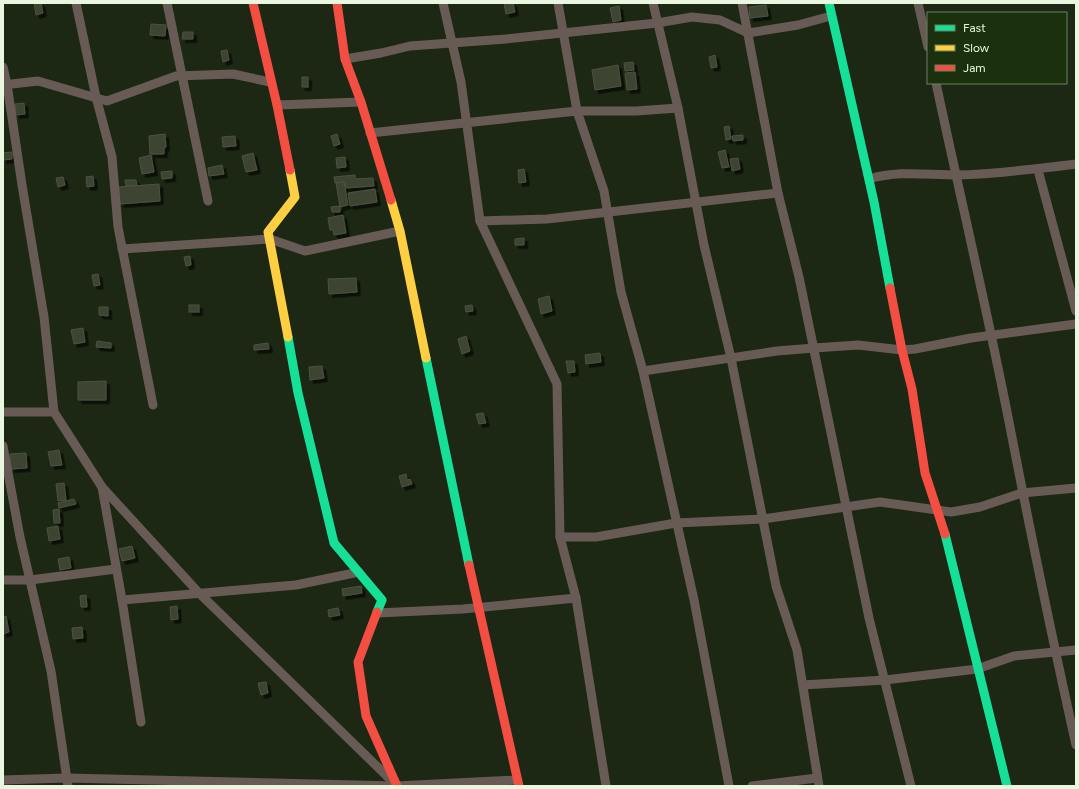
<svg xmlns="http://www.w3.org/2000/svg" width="1079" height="789" font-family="Figtree,sans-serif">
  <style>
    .building { fill: #3c4432; stroke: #4b5340; filter: url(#shadow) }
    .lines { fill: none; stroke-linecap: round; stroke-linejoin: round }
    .street { stroke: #685b56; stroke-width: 9 }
    .fast { stroke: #16e098; stroke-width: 9 }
    .slow { stroke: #ffcf43; stroke-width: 9 }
    .jam { stroke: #f24e42; stroke-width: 9 }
  </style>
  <defs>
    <filter id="shadow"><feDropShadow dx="3.5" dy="3.5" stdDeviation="0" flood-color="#0009"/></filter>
  </defs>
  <rect width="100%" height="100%" fill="#1c2814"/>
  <!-- building -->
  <g class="building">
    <path d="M34 3H41L43 13 36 15Z"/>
    <path d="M504 3H513L515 12 506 14Z"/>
    <path d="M766 5 768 16 750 18 749 7Z"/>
    <path d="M619 6 621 20 613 22 610 8Z"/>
    <path d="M151 24 166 25 165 36 150 35Z"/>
    <path d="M183 32H193V39H182Z"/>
    <path d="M227 50 229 60 223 62 221 51Z"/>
    <path d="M715 55 717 67 711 68 709 57Z"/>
    <path d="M633 62 634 70 625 71 624 63Z"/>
    <path d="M618 65 621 86 595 90 592 70Z"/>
    <path d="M635 72 637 89 627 90 625 73Z"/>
    <rect x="302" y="77" width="6" height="10"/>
    <path d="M24 103 25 114 16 115 15 104Z"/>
    <path d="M729 126 731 139 726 140 724 127Z"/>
    <path d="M165 134 166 147 164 148V154H150L149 136Z"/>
    <path d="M337 134 340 144 334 146 331 136Z"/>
    <path d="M743 135V140L733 141 732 136Z"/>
    <path d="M235 136 236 146 223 147 222 137Z"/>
    <path d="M725 150 729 167 722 168 718 152Z"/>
    <path d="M12 152V159L3 160V153Z"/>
    <path d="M253 153 257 170 246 172 242 156Z"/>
    <path d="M151 155 154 172 142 174 139 158Z"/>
    <path d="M345 157 346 167 337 168 336 158Z"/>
    <path d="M738 158 740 169 732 171 730 159Z"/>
    <path d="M222 165 224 174 209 176 208 168Z"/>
    <path d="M524 169 526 182 519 183 518 170Z"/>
    <path d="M172 171V178L162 179 161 172Z"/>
    <path d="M355 175V179L373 178 374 186 346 188 345 182 335 183 334 177Z"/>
    <path d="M93 176 94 186 87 187 86 177Z"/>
    <path d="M63 177 65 185 58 187 56 178Z"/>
    <path d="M125 180H136L137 186H126Z"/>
    <path d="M344 182 348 205 340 207 336 183Z"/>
    <path d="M159 184 160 201 120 204 119 187Z"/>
    <path d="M375 189 377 202 350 206 348 193Z"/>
    <path d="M340 206V212H332L331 207Z"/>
    <path d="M343 215 346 233 334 235 333 230H330L328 218Z"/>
    <path d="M524 238V245H515V239Z"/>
    <path d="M190 256 191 265 186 266 184 257Z"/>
    <path d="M98 274 100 285 94 286 92 275Z"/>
    <path d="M356 278 357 292 329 294 328 279Z"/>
    <path d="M549 296 552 311 541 314 538 299Z"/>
    <rect x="189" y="305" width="10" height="7"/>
    <path d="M472 305 473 311 466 312 465 306Z"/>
    <path d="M99 307H108V316L99 315Z"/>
    <path d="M83 328 85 342 74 344 71 330Z"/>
    <path d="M466 336 470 351 462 354 458 339Z"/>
    <path d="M97 341 111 343V348L96 347Z"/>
    <path d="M268 343 269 349 254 350V345Z"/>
    <path d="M600 353 601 362 586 364 585 355Z"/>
    <path d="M566 361H574L575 372 568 373Z"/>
    <path d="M322 366 324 378 310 380 309 367Z"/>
    <path d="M106 381V400H78V382Z"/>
    <path d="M483 413 486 423 479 424 476 414Z"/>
    <path d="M59 450 62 465 51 466 48 452Z"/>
    <path d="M26 453 27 468 11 469 10 454Z"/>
    <path d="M406 474 407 480 410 479 412 484 402 487 399 476Z"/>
    <path d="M64 483 66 500 58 501 56 484Z"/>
    <path d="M74 499 76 504 59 508 58 503Z"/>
    <path d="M59 509 60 523H54L53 510Z"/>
    <path d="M58 526 60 539 49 541 47 528Z"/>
    <path d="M132 546 135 558 122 561 119 549Z"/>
    <path d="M69 557 71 568 60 570 58 559Z"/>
    <path d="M361 586 362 593 343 596 342 589Z"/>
    <path d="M86 595 87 607H81L80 596Z"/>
    <path d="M177 606 178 619 171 620 170 607Z"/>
    <path d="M338 608 340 615 329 617 328 610Z"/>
    <path d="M6 616 9 632 3 634V617Z"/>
    <path d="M82 627 83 638 73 639 72 628Z"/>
    <path d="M266 682 268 693 261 695 258 683Z"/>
  </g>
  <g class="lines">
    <!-- street -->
    <g class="street">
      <path d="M76 3 96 97 112 157 118 227 153 405"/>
      <path d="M167 3 208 201"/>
      <path d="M443 3 461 82 480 221 557 384 560 537"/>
      <path d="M558 3 577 111 604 191 621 292 643 371 694 600 729 786"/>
      <path d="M653 3 678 108 704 245 731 358 776 586 797 650 819 786"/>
      <path d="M742 3 778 193 799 277 869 618 911 786"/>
      <path d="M918 3 928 47"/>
      <path d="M345 59 381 53 410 46 506 39 657 23 692 17 720 20 748 33 798 25 831 16"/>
      <path d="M3 67 7 84 22 185 44 317 54 412"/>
      <path d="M936 83C960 196 987 309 1009 422 1030 530 1052 638 1076 745"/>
      <path d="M3 85 38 81 107 101 176 76 233 74 270 82"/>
      <path d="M277 105 361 102"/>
      <path d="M370 133 577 111H636L678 108"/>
      <path d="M1038 170 1076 311"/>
      <path d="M869 179C899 170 926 175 957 175 997 174 1036 169 1076 164"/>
      <path d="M480 221 547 219 778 193"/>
      <path d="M122 249 270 239 305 251 400 231"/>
      <path d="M643 371 777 351 814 348 858 345 902 350 915 349 971 338 1076 324"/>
      <path d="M3 412H54L102 487 198 592 393 782"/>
      <path d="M3 446 20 537 51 671 68 786"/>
      <path d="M102 487 122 600 141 722"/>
      <path d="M3 580H30L116 569"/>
      <path d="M576 598 606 786"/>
      <path d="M122 600 296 585 359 572"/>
      <path d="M377 613 463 609 576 598 560 537H596L676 523 763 519 880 502 951 512 980 507 1022 493 1076 488"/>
      <path d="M803 685 885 680 977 669 1014 656 1076 650"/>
      <path d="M3 780 67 778 396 786 517 780"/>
      <path d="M752 786 817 778"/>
    </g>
    <!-- fast -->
    <g class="fast">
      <path d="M829 3 874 202 890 288"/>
      <path d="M288 337 298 393 334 543 382 600 377 612"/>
      <path d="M426 358 469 565"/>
      <path d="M945 534 1007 786"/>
    </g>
    <!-- slow -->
    <g class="slow">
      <path d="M391 200 400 231 426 358"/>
      <path d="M288 337 268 232 295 197 290 170"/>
    </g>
    <!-- jam -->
    <g class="jam">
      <path d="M253 3 277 105 290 170"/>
      <path d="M337 3 345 59 361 102 391 200"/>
      <path d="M890 288 902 350 912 389 925 473 945 534"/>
      <path d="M469 565 519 786"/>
      <path d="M377 612 358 662 366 716 397 786"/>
    </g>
  </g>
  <!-- border -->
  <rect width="1079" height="789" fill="none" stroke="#e9f7e1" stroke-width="8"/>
  <!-- legend -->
  <rect x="927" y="12" width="140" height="72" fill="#1b300c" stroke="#6d8061"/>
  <rect x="935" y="25" width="20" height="6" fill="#16e098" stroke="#6d8061"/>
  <text x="963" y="32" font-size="12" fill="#e9f7e1">Fast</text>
  <rect x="935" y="45" width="20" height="6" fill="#ffcf43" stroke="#6d8061"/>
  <text x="963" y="52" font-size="12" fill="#e9f7e1">Slow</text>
  <rect x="935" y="65" width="20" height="6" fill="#f24e42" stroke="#6d8061"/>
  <text x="963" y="72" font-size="12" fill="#e9f7e1">Jam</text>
</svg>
